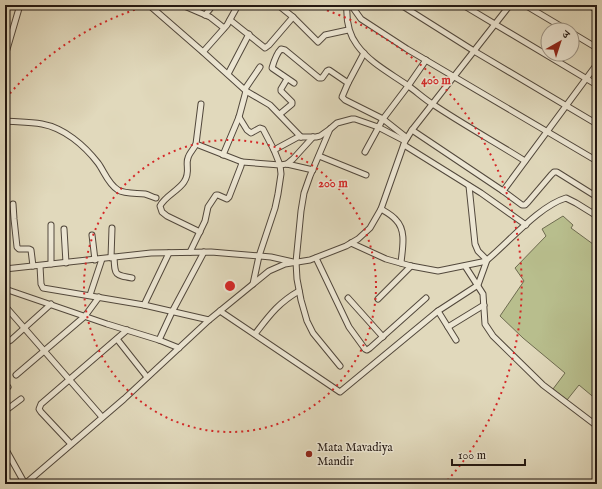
<svg xmlns="http://www.w3.org/2000/svg" width="602" height="489" font-family="'IM FELL English','Noto Serif Devanagari',serif">
  <style>
    .green { fill: #b8be8d; stroke: #6e6b50 }
    .lines { fill: none; stroke-linecap: round; stroke-linejoin: round }
    .minor-casing { stroke: #52483c; stroke-width: 7 }
    .minor { stroke: #ece6d3; stroke-width: 5 }
    .ring { fill: none; stroke: #d62828; stroke-width: 2; stroke-dasharray: 2 4 }
    .poi-dot { fill: #8f2418; stroke: #ece6d3; stroke-width: 1.5 }
    .labels { text-anchor: middle; dominant-baseline: central; stroke-width: 3; stroke-linejoin: round; paint-order: stroke }
    .poi-label { font-size: 12px; fill: #231812; stroke: #ece6d3; text-anchor: start }
    .centre { fill: #d62828; stroke: #ece6d3; stroke-width: 2 }
    .ring-label { font-size: 12px; text-anchor: middle; font-weight: bold; fill: #d62828; stroke: #ece6d3; stroke-width: 3; stroke-linejoin: round; paint-order: stroke }
  </style>
  <rect width="100%" height="100%" fill="#e1d9bc"/>
  <filter id="stains"><feTurbulence type="fractalNoise" baseFrequency=".005" numOctaves="4"/><feColorMatrix values="0 0 0 0 .2 0 0 0 0 .09 0 0 0 0 .02 0 0 0 .5 -.17"/></filter>
  <radialGradient id="worn" r=".72"><stop offset=".6" stop-color="#630" stop-opacity="0"/><stop offset="1" stop-color="#630" stop-opacity=".3"/></radialGradient>
  <!-- green -->
  <path class="green" d="M563 216 573 225 571 228 597 247V400L579 385 567 400 553 389 565 373 523 338 500 316 524 281 515 268 546 236 542 229Z"/>
  <g class="lines">
    <defs>
      <g id="minor">
        <path d="M149 5 203 52 246 91 239 117 223 155"/>
        <path d="M182 5 210 17 224 28"/>
        <path d="M278 5 293 17 318 42 325 35 348 30"/>
        <path d="M347 5C346 20 348 33 357 45 370 63 390 73 407 85 416 91 424 99 434 105 464 125 495 142 525 161"/>
        <path d="M351 5 361 19 407 49 597 161"/>
        <path d="M401 5 474 51 597 124"/>
        <path d="M463 5 597 85"/>
        <path d="M525 5 567 30"/>
        <path d="M589 5 597 10"/>
        <path d="M205 15 210 9V5"/>
        <path d="M230 20 265 48 269 45 293 17"/>
        <path d="M572 33 597 48"/>
        <path d="M203 52 227 25 238 5"/>
        <path d="M364 53 348 83 342 97 345 100 383 119 407 138"/>
        <path d="M5 56 20 5"/>
        <path d="M228 74 249 34"/>
        <path d="M294 83 272 68C274 61 276 54 281 49L285 50 319 78H322L327 71 329 70 348 83"/>
        <path d="M245 89 260 67"/>
        <path d="M246 91 270 105 301 137"/>
        <path d="M280 114 292 104V102L281 91V89L287 79"/>
        <path d="M239 117 247 130 251 133 260 128 263 129 274 150 280 165 281 174 278 194 275 208 259 256 253 284"/>
        <path d="M5 121C17 122 30 122 42 124 64 128 84 145 98 163 104 171 108 184 118 190 125 194 136 193 145 194 149 195 152 197 156 198"/>
        <path d="M330 129 310 176 304 193 301 211 296 262 297 279 301 300 307 321 313 333 340 366"/>
        <path d="M412 130 503 191 522 205H525L528 202 551 175 554 172H557L597 197"/>
        <path d="M404 145 481 193 526 225"/>
        <path d="M274 150 298 137H316L320 136 330 129 337 123 352 119H355L378 127 405 141"/>
        <path d="M365 152 383 119 408 86 426 60"/>
        <path d="M319 156 366 175"/>
        <path d="M242 162 280 165 287 164 313 170"/>
        <path d="M287 164 293 159 313 137"/>
        <path d="M503 191 597 64"/>
        <path d="M13 204 14 219 17 247 19 249H29L31 250 33 266"/>
        <path d="M381 209C386 212 392 215 396 220 407 231 402 250 401 263"/>
        <path d="M51 225V264"/>
        <path d="M64 229 66 263"/>
        <path d="M200 232 167 216 162 212 160 206C165 196 178 191 184 182 191 172 185 165 188 158 189 153 194 149 196 144L201 104"/>
        <path d="M92 235 95 260"/>
        <path d="M351 243 386 259 411 266 438 271 482 262 487 260C509 242 539 206 566 198L576 203 597 216"/>
        <path d="M190 252 205 221 208 207 216 195H218L227 199 229 197 241 166 242 162 196 144"/>
        <path d="M114 257C115 275 114 275 132 278"/>
        <path d="M111 258 112 228"/>
        <path d="M316 258 349 327 365 349 367 350 370 348 426 298"/>
        <path d="M40 266 41 284 43 288 144 305 209 320"/>
        <path d="M465 266 483 294 485 324 493 336 543 385 597 426"/>
        <path d="M5 269 151 253 211 252 271 257 293 262"/>
        <path d="M5 289 107 324 159 340 179 348"/>
        <path d="M90 295 102 259"/>
        <path d="M348 298 383 337"/>
        <path d="M378 299 411 266"/>
        <path d="M144 305 169 253"/>
        <path d="M5 306 102 417"/>
        <path d="M220 311 340 392 438 311 478 285 487 260 478 251 475 244 469 186"/>
        <path d="M438 311 456 340"/>
        <path d="M448 327 484 305"/>
        <path d="M255 334C269 316 278 303 299 291"/>
        <path d="M117 339 147 377"/>
        <path d="M5 340 9 341 11 340 51 304"/>
        <path d="M159 340 172 312 204 252"/>
        <path d="M16 375 85 316 99 297"/>
        <path d="M5 389 8 387"/>
        <path d="M5 411 21 399"/>
        <path d="M71 444 41 412 39 409 41 404 127 330"/>
        <path d="M5 448 25 484 124 399 209 320 269 271 285 264 310 260 346 246 358 239 370 228 381 209 405 141 412 130 510 5"/>
      </g>
    </defs>
    <!-- minor casing -->
    <use href="#minor" class="minor-casing"/>
    <!-- minor -->
    <use href="#minor" class="minor"/>
  </g>
  <!-- distance rings -->
  <g class="ring">
    <circle cx="230" cy="286" r="146"/>
    <path d="M6 98A292 292 0 0 1 150 5M310 5A292 292 0 0 1 445 483"/>
  </g>
  <!-- markers -->
  <circle class="poi-dot" cx="309" cy="454" r="4"/>
  <g class="labels">
    <!-- poi labels -->
    <g class="poi-label">
      <text x="317" y="447">Mata Mavadiya<tspan x="317" dy="14">Mandir</tspan></text>
    </g>
  </g>
  <circle cx="230" cy="286" r="6" class="centre"/>
  <g class="ring-label">
    <text x="436" y="84">400 m</text>
    <text x="333" y="187">200 m</text>
  </g>
  <!-- margin -->
  <rect width="602" height="489" fill="none" stroke="#e1d9bc" stroke-width="20"/>
  <rect x="6" y="6" width="590" height="477" fill="none" stroke="#231812" stroke-width="2"/>
  <rect x="10" y="10" width="582" height="469" fill="none" stroke="#231812"/>
  <!-- north arrow -->
  <g transform="translate(560 42) rotate(39)"><circle r="19" fill="#ece6d3" stroke="#9c9486"/>
  <path d="M0-3L7 15L0 10L-7 15Z" fill="#8f2418"/>
  <text y="-6" font-size="11" font-weight="bold" text-anchor="middle" fill="#231812">उ</text>
  </g>
  <!-- scale -->
  <path d="M452 459v6h73v-6" fill="none" stroke="#231812" stroke-width="2"/>
  <text x="458" y="459" font-size="12" fill="#231812" stroke="#ece6d3" stroke-width="3" paint-order="stroke">100 m</text>
  <rect width="100%" height="100%" filter="url(#stains)"/>
  <rect width="100%" height="100%" fill="url(#worn)"/>
</svg>
